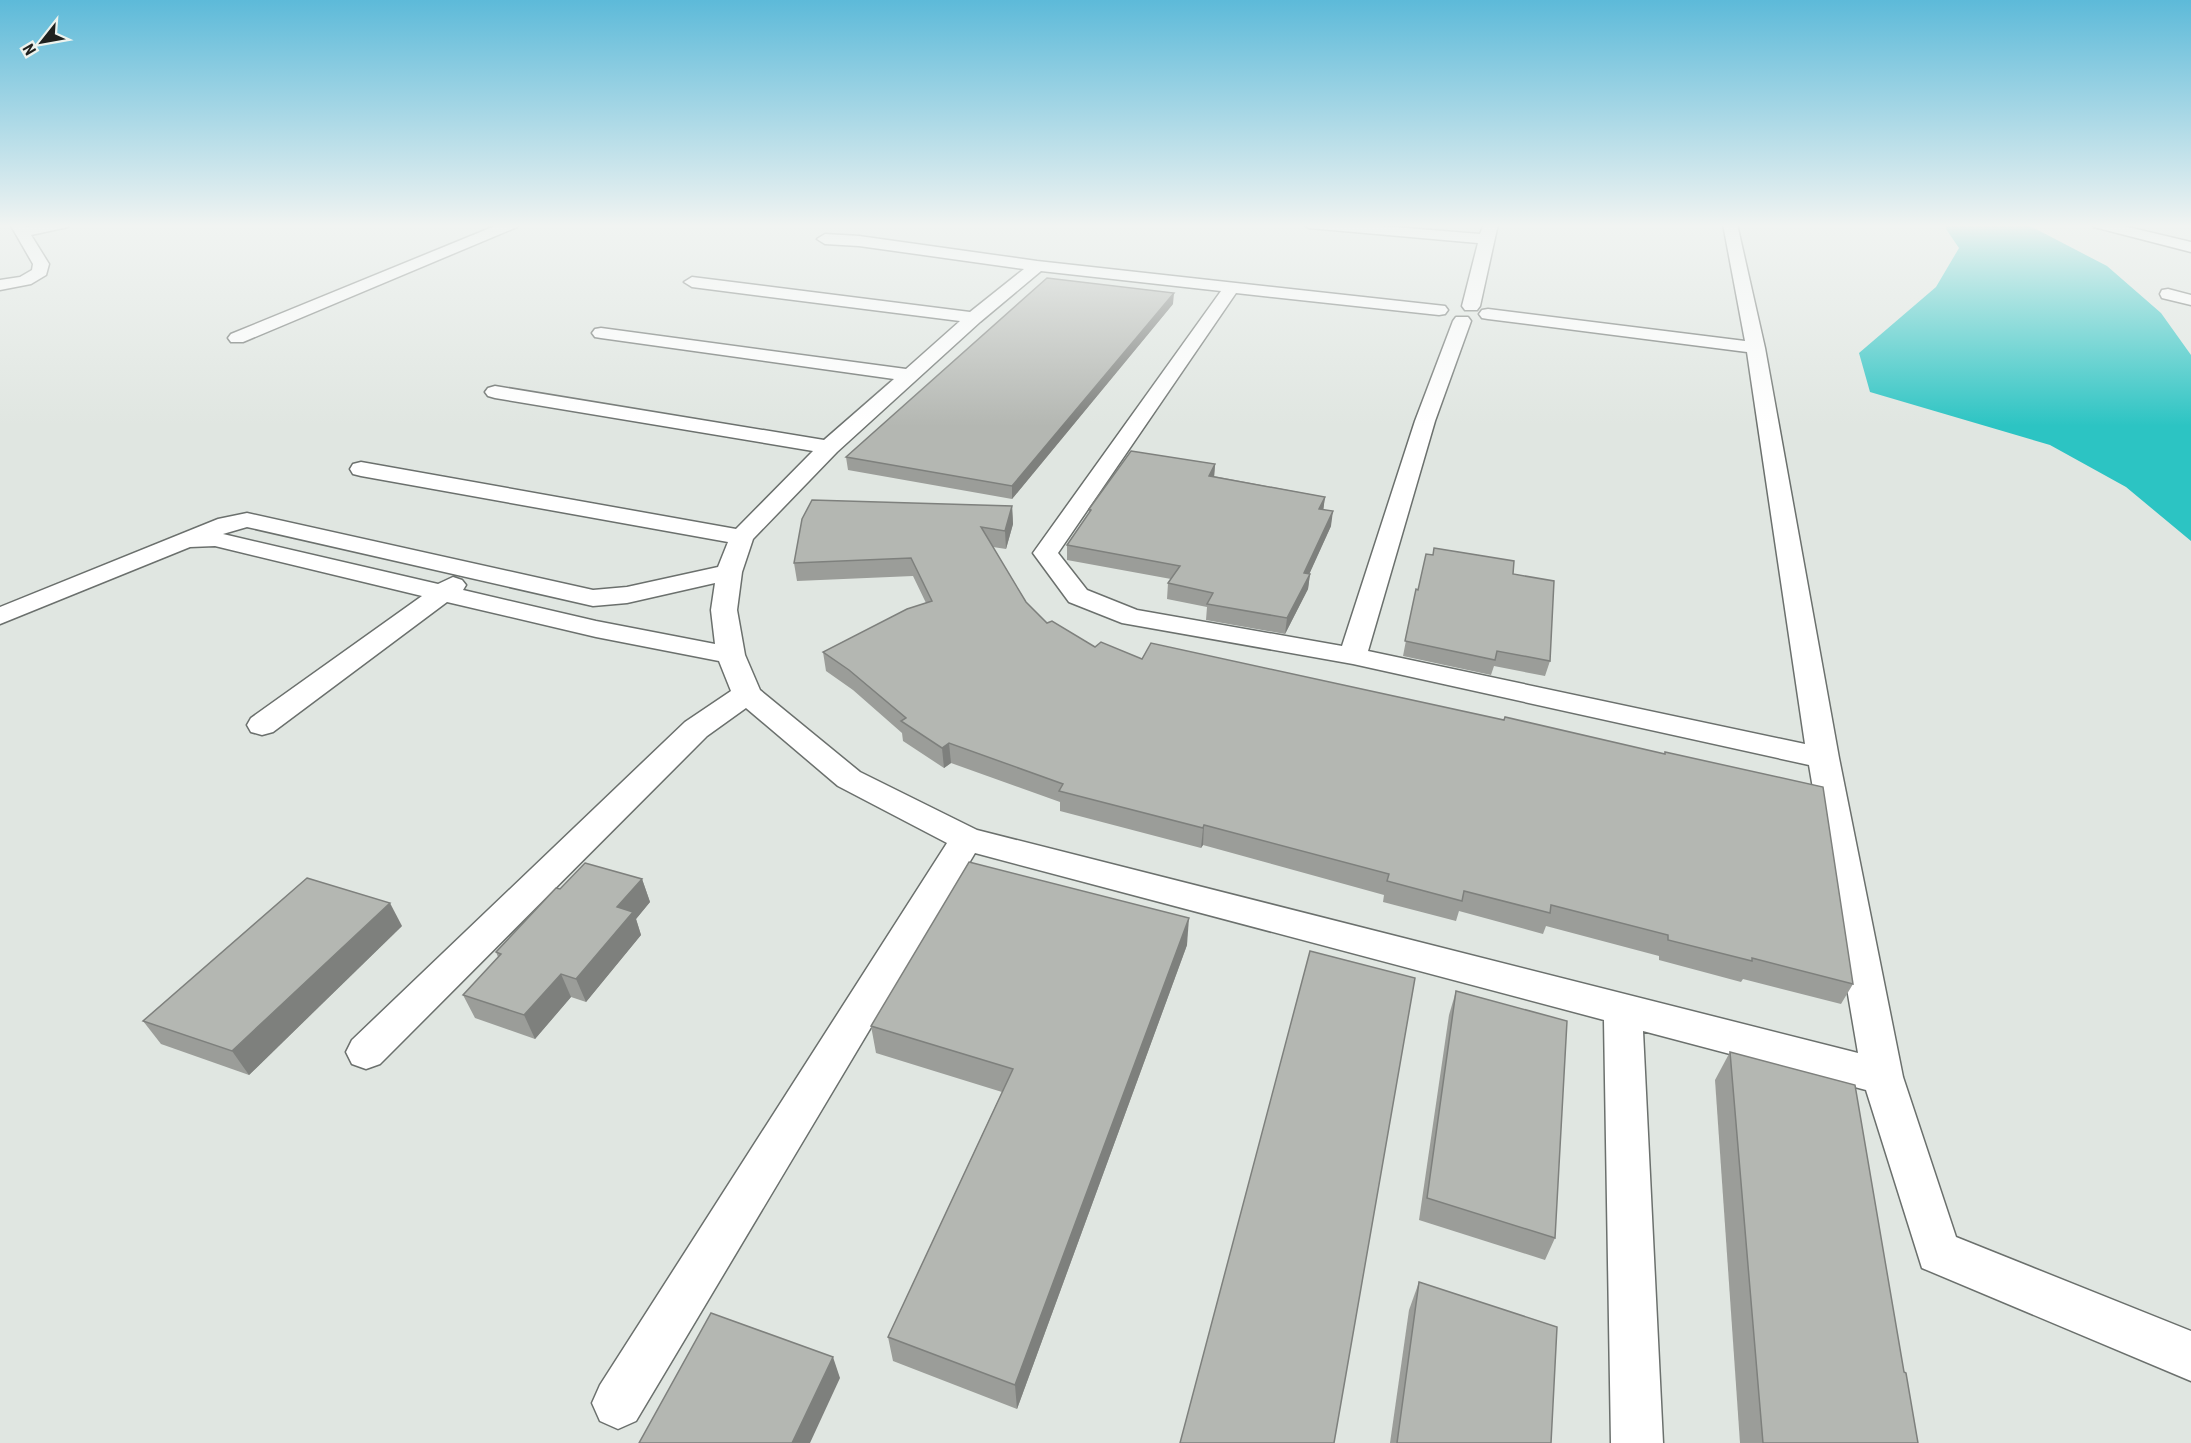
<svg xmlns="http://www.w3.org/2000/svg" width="2191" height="1443" font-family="'Roboto Condensed',sans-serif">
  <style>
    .water { fill: #2cc4c3 }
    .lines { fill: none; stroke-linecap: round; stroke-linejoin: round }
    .minor-casing { stroke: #6b706d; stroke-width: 3 }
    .minor { fill: #fff; fill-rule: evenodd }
    .wall { fill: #9b9d99 }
    .shaded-wall { fill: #7e807d }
    .building { fill: #b4b7b2; stroke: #7e807d; stroke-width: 1.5 }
  </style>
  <rect width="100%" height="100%" fill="#e0e6e1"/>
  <!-- water -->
  <path class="water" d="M1946 224H2026L2107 266 2161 313 2191 355V541L2126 487 2050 445 1870 392 1859 353 1936 287 1959 248 1946 229Z"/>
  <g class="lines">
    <defs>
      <g id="minor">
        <path d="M10 224H24L26 227 42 224H70L68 227 31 235 49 264 46 275 31 284 0 290V280L20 277 32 270 33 264Z"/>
        <path d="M500 224H519L517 227 243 342H231L228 338 231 334Z"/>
        <path d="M1302 224H1357L1480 234 1484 224H1498L1480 306 1477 310H1465L1462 306 1478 243 1309 228Z"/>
        <path d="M1723 224H1737L1765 348 1839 758 1903 1077 1956 1237 2191 1331V1381L1922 1268 1866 1090 1643 1031 1663 1443H1611L1604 1020 975 853 636 1421 618 1429 600 1421 592 1403 600 1385 947 843 838 786 746 708 707 736 380 1064 366 1069 352 1064 346 1052 352 1040 685 722 731 691 719 661 596 637 447 602 273 732 262 735 251 732 247 725 251 718 422 596 215 546 190 547 0 624V607L218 519 247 513 593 590 627 587 718 567 728 542 361 476 353 474 350 469 353 464 361 462 736 529 813 451 495 398 488 396 485 392 488 388 495 386 824 440 894 379 601 338 595 337 592 333 595 329 601 328 906 369 960 321 692 287 684 282 692 277 970 312 1024 269 859 246 825 244 817 239 825 234 859 236 1037 261 1445 306 1448 310 1445 314 1439 315 1236 293 1058 553 1087 590 1137 610 1342 646 1415 421 1453 321 1456 317H1468L1471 321 1435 421 1368 651 1805 744 1747 352 1488 319 1482 318 1479 314 1482 310 1488 309 1745 341ZM1041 271 1221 291 1033 553 1069 602 1122 623 1353 664 1809 765 1858 1053 977 830 860 772 760 690 745 655 737 610 742 572 753 539 837 452 980 322ZM247 527 593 606 627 603 715 583 711 610 715 644 596 621 463 590 466 585 462 580 453 577 438 584 223 534Z"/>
        <path d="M2092 224H2115L2191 242V252L2094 227Z"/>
        <path d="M2168 289 2191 295V305L2162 298 2160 294 2162 290Z"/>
      </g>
    </defs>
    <!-- minor casing -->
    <use href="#minor" class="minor-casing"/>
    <!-- minor -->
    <use href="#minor" class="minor"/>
  </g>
  <!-- wall -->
  <g class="wall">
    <path d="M1173 304 1012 499 848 470 846 457Z"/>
    <path d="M1215 464 1214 476 1325 497 1323 510 1331 526 1309 574H1310L1308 589 1285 634 1206 620 1207 607 1167 599 1168 583 1171 579 1067 560V545L1089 513V509Z"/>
    <path d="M1012 506 1013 524 1006 549 993 547 1026 602 1047 623 1095 647 1142 659 1504 720 1664 754 1665 752 1853 984 1841 1004 1743 979 1741 982 1659 960V956L1546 926 1543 934 1459 911 1456 921 1383 902 1384 895 1203 845 1201 848 1060 811V802L951 763 944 768 903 741 902 733 853 690 826 671 823 652 926 603 913 576 797 581 794 563Z"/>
    <path d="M1513 574 1550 661 1545 676 1494 666 1491 675 1403 656 1416 589 1418 590Z"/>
    <path d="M642 879 650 902 636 919 641 935 586 1002 571 997 535 1039 475 1018 463 995 498 957 496 952 560 889Z"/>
    <path d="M402 926 249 1075 161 1044 143 1021Z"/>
    <path d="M1187 945 1017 1409 893 1361 888 1337 1002 1092 876 1053 871 1026Z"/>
    <path d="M1456 991 1555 1238 1545 1260 1419 1220 1449 1015Z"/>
    <path d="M1730 1052 1904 1372 1918 1443H1740L1715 1080Z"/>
    <path d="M1419 1282 1551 1443H1390L1409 1310Z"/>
  </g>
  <!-- shaded-wall -->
  <g class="shaded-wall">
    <path d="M1174 293 1173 304 1012 499V486Z"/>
    <path d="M1215 464 1214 479 1209 476Z"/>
    <path d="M1325 497 1323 512 1319 509Z"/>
    <path d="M1012 506 1013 524 1006 549 1005 531Z"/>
    <path d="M1333 511 1331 526 1303 588 1304 573Z"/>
    <path d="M1310 574 1308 589 1285 634 1287 618Z"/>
    <path d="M949 743 951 763 944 768 942 748Z"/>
    <path d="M1204 825 1203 845 1201 848 1203 828Z"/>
    <path d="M642 879 650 902 636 919 641 935 586 1002 576 979 617 907Z"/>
    <path d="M390 903 402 926 249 1075 232 1051Z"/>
    <path d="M1189 918 1187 945 1017 1409 1015 1385Z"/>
    <path d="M561 974 571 997 535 1039 524 1015Z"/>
    <path d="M833 1357 840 1378 810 1443H792Z"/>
  </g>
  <!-- building -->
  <g class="building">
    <path d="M1047 278 1174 293 1012 486 846 457Z"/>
    <path d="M1131 451 1215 464 1209 476 1325 497 1319 509 1333 511 1304 573 1310 574 1287 618 1207 604 1213 593 1168 583 1180 566 1067 545 1091 510 1089 509Z"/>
    <path d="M812 500 1012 506 1005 531 981 527 1026 602 1047 623 1052 621 1095 647 1101 642 1142 659 1151 643 1504 720 1505 717 1665 754V752L1823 787 1853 984 1752 958V961L1668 940V935L1551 905 1550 913 1464 891 1462 901 1387 881 1389 874 1204 825 1203 828 1059 791 1063 784 949 743 942 748 901 721 906 718 849 670 823 652 907 609 932 601 911 558 794 563 802 519Z"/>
    <path d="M1434 548 1514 561 1513 574 1554 581 1550 661 1497 651 1495 660 1405 641 1416 589 1418 590 1426 554 1433 555Z"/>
    <path d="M969 862 1189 918 1015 1385 888 1337 1013 1069 871 1026Z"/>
    <path d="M585 863 642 879 617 907 633 912 576 979 561 974 524 1015 463 995 501 954 496 952 556 888 560 889Z"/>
    <path d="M307 878 390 903 232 1051 143 1021Z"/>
    <path d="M1310 951 1415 978 1334 1443H1180Z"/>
    <path d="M1456 991 1567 1021 1555 1238 1427 1198Z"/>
    <path d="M1730 1052 1855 1085 1904 1372 1906 1373 1918 1443H1763Z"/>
    <path d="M1419 1282 1557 1327 1551 1443H1397Z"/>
    <path d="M711 1313 833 1357 792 1443H639Z"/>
  </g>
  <!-- sky -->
  <linearGradient id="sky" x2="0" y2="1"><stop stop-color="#5dbad9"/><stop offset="0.53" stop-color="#f1f4f2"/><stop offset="1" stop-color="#f1f4f2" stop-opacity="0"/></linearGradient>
  <rect width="2191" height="426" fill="url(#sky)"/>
  <!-- north arrow -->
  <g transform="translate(42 42) rotate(239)" stroke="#edf3ee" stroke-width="4.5" paint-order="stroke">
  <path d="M0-4.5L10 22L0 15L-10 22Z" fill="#1f211f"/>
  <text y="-9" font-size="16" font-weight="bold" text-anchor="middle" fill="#1f211f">N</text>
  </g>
</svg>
